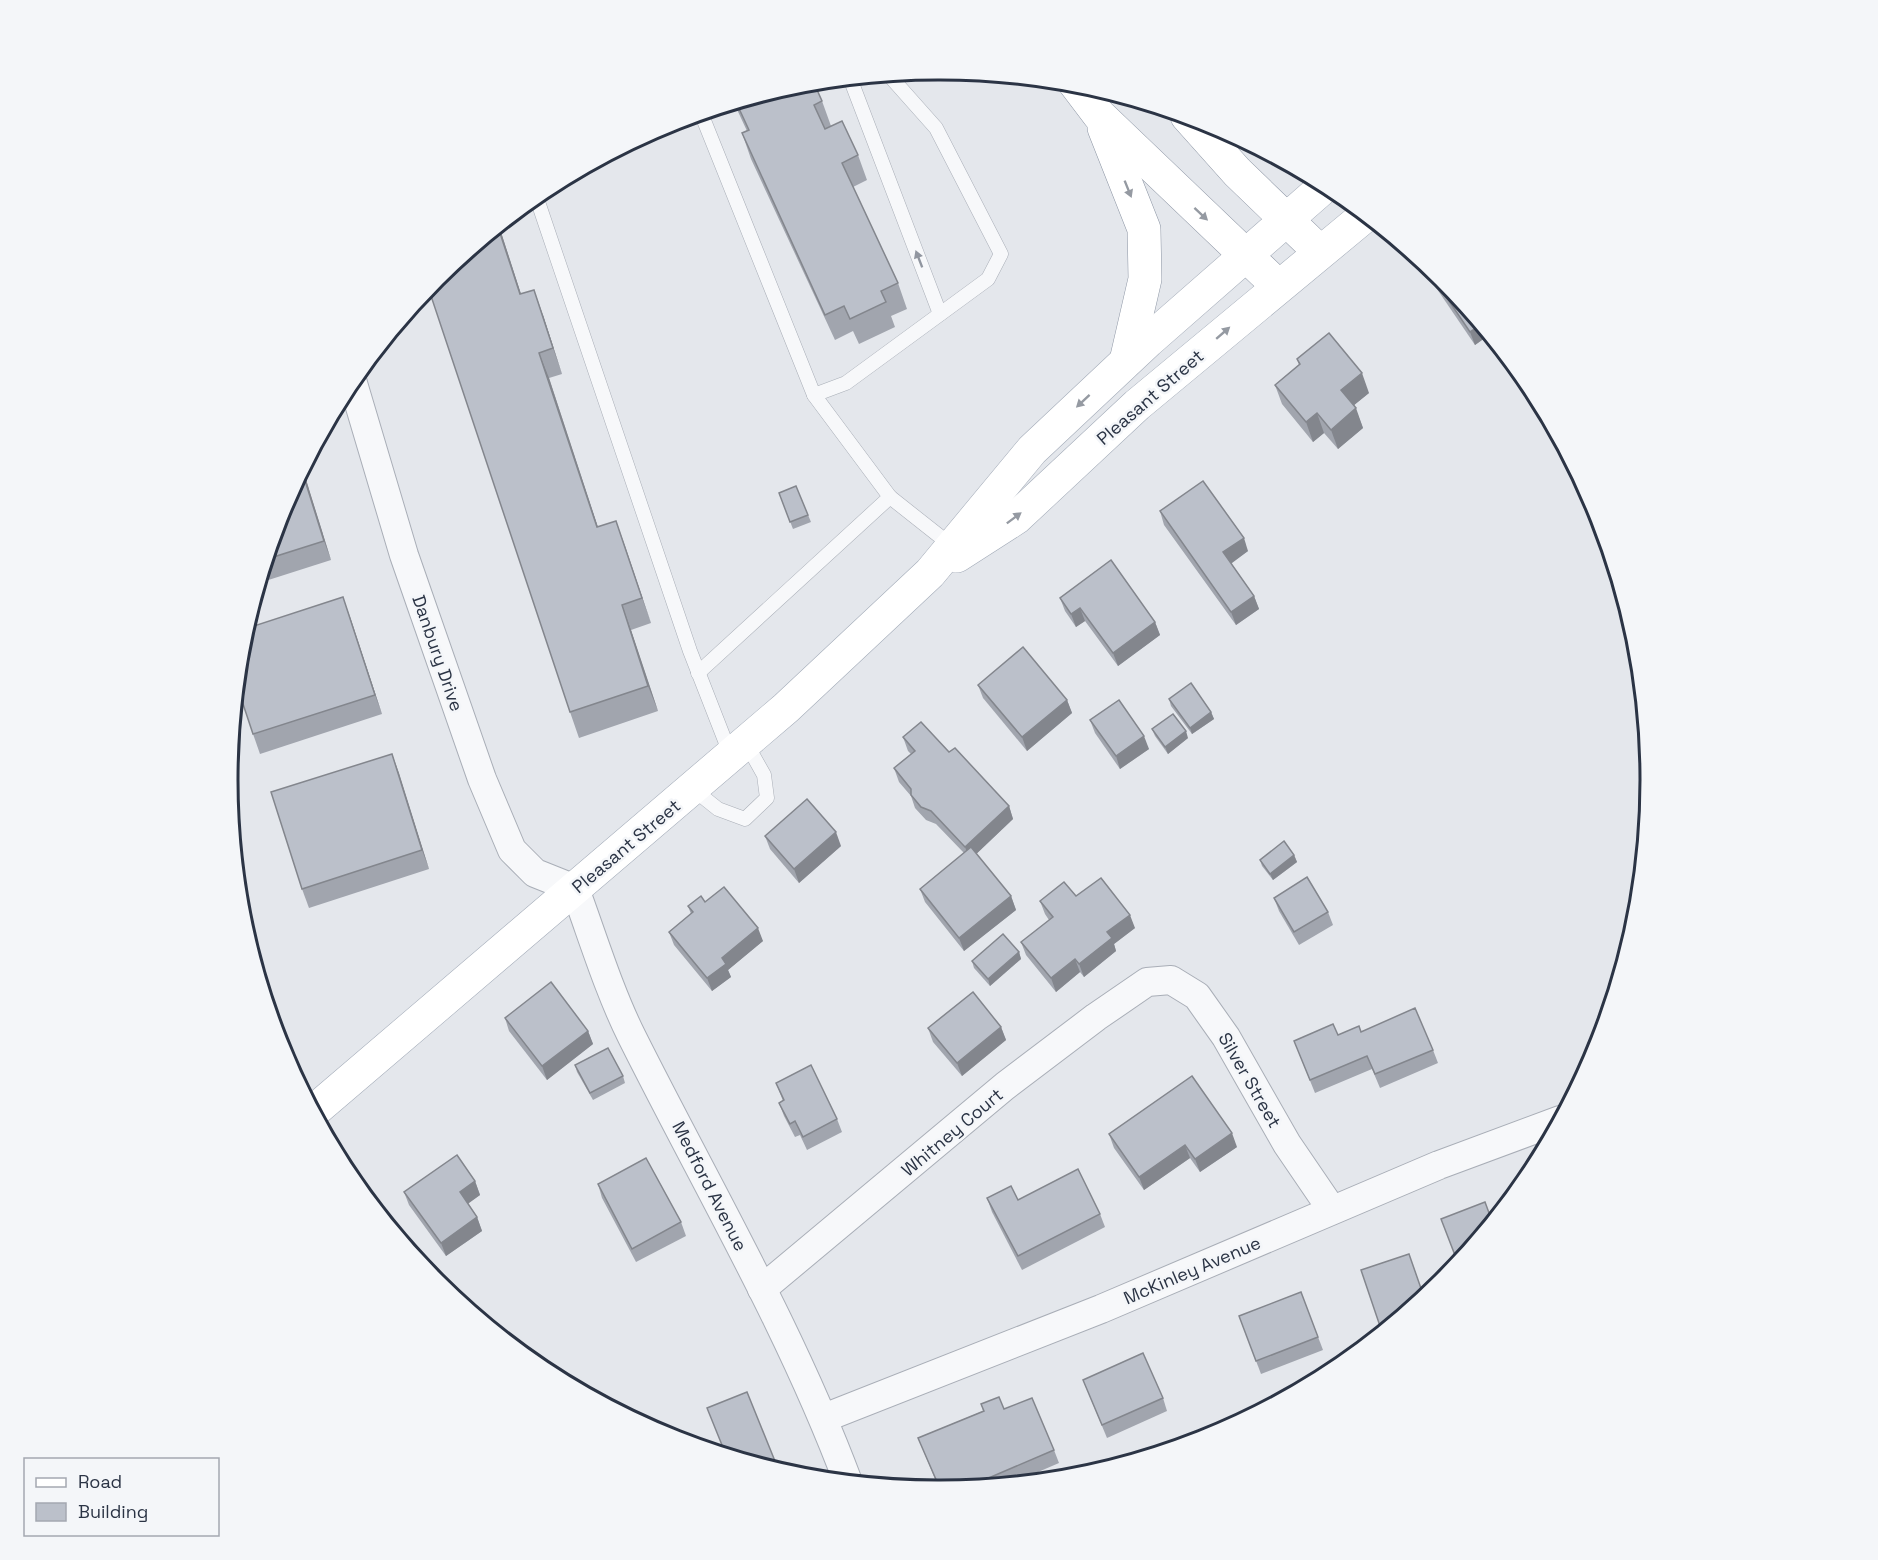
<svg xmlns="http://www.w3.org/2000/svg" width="1878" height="1560" font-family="'Space Grotesk',sans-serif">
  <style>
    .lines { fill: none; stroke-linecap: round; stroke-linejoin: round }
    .service-casing { stroke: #a9aeb7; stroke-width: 15 }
    .minor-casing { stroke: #a9aeb7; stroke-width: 30 }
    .primary-casing { stroke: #a3abb8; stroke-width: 34 }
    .motorway-casing { stroke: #8b94a3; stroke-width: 34 }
    .service { stroke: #f7f8fa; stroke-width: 14 }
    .minor { stroke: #f7f8fa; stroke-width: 28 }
    .primary { stroke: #fff; stroke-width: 33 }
    .motorway { stroke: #fff; stroke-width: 33 }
    .wall { fill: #a1a5ae }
    .shaded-wall { fill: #83868d }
    .building { fill: #bbc0ca; stroke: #83868d; stroke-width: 1.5 }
    .oneway { fill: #959aa2 }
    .oneway2 { fill: #9196a0 }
    .labels { text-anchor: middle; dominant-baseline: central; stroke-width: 5; stroke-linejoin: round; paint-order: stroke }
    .street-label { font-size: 18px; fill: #2b3445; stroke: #f4f6f9 }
    .rim { fill: none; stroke: #2b3445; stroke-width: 3 }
  </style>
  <rect width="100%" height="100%" fill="#e4e7ec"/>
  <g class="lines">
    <defs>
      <g id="service">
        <path d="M850 78 940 314"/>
        <path d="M701 113 814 395"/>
        <path d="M536 196 690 651 731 756"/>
        <path d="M890 497 952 546"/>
        <path d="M698 673 890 497 814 395 846 383 988 279 1001 254 936 128 888 74"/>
        <path d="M693 789 718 809 745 819 767 798 764 775 746 743"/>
      </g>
      <g id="minor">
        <path d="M352 380 404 555 482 779 512 850 535 873 575 889C593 938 609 991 632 1037 706 1185 790 1327 848 1482"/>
        <path d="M762 1289 1005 1086 1096 1017 1147 982 1171 980 1197 996 1226 1037 1287 1144 1332 1210"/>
        <path d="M824 1418 1101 1309 1439 1165 1560 1120"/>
      </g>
      <g id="primary">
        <path d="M957 556 1016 518 1137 405 1366 215"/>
        <path d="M314 1111 786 708 930 573 1032 450 1148 341 1326 185"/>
      </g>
      <g id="motorway">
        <path d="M1074 82 1099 115 1278 286"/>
        <path d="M1187 116 1237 172 1320 252"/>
        <path d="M1104 128 1144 229 1145 279 1126 361"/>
      </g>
    </defs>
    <!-- service casing -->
    <use href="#service" class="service-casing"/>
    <!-- minor casing -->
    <use href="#minor" class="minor-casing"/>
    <!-- primary casing -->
    <use href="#primary" class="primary-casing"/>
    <!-- motorway casing -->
    <use href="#motorway" class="motorway-casing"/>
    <!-- service -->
    <use href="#service" class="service"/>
    <!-- minor -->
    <use href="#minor" class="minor"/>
    <!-- primary -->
    <use href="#primary" class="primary"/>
    <!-- motorway -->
    <use href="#motorway" class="motorway"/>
  </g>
  <!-- wall -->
  <g class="wall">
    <path d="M801 83 822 101 831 126 858 155 867 180 853 187 898 283 907 309 891 316 895 327 859 344 853 331 835 340 751 159 742 133 747 131 734 103Z"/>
    <path d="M499 226 521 294 543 315 562 374 549 378 598 527 616 521 651 623 631 630 658 711 579 738 570 712 436 277Z"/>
    <path d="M1418 257 1442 278 1489 335 1475 345 1420 264Z"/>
    <path d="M1297 359 1369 393 1354 405 1363 428 1338 449 1324 433 1313 442 1282 404 1275 385 1299 365Z"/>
    <path d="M303 470 331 560 259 583 282 508Z"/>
    <path d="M796 486 811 522 793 529 779 493Z"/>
    <path d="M1160 511 1248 551 1231 563 1254 596 1259 609 1236 625 1164 525Z"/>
    <path d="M1060 598 1155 622 1160 635 1118 666 1085 621 1076 627 1065 611Z"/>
    <path d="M350 617 382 714 260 754 253 734Z"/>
    <path d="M978 685 1067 700 1072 713 1027 751 983 698Z"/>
    <path d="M1169 699 1211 712 1214 719 1192 734 1171 706Z"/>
    <path d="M1090 720 1149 749 1120 769 1095 733Z"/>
    <path d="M1152 729 1188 738 1168 754 1155 736Z"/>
    <path d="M903 737 949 752 1009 806 1013 819 976 854 1011 896 1016 910 964 951 925 902 920 889 964 853 936 824 926 820 915 808 911 796 899 782 894 768 911 754 908 751Z"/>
    <path d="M392 754 429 869 309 908 302 889Z"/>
    <path d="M765 836 841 846 799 883 770 849Z"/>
    <path d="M1294 855 1297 862 1273 880 1262 866 1260 860Z"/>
    <path d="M1076 896 1135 928 1114 944 1116 951 1084 977 1080 972 1056 992 1026 955 1021 942 1049 920 1045 914 1040 901Z"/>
    <path d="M1274 898 1328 912 1333 925 1299 945 1279 911Z"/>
    <path d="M705 902 763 941 728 970 731 977 712 991 674 945 669 932 691 914 688 906Z"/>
    <path d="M1019 952 1021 959 990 986 974 968 972 961Z"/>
    <path d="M505 1018 588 1031 593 1044 547 1080 509 1031Z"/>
    <path d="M1001 1027 1006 1040 962 1076 933 1042 928 1028Z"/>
    <path d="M1361 1032 1433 1050 1438 1063 1380 1088 1372 1069 1315 1093 1294 1041Z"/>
    <path d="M575 1065 623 1076 625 1083 593 1100 577 1072Z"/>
    <path d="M776 1083 837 1119 842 1132 807 1150 800 1135 795 1137 784 1116 779 1103 783 1101Z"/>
    <path d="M1109 1134 1237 1147 1200 1172 1190 1158 1144 1190 1114 1148Z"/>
    <path d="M475 1181 480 1195 468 1203 477 1217 482 1231 446 1256 409 1205 404 1192Z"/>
    <path d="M598 1184 681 1222 686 1236 636 1262 602 1198Z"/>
    <path d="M987 1198 1100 1214 1105 1227 1022 1270 992 1212Z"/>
    <path d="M1301 1292 1323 1350 1261 1374 1239 1316Z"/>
    <path d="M1083 1380 1163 1398 1167 1411 1107 1438Z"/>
    <path d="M981 1404 1054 1450 1059 1463 1010 1484 940 1491 918 1438 983 1411Z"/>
  </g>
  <!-- shaded-wall -->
  <g class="shaded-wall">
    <path d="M499 226 529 319 520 294 498 227Z"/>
    <path d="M534 290 543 315 562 374 553 348Z"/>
    <path d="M1481 325 1489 335 1475 345 1470 332Z"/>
    <path d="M539 353 549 378 606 552 597 527Z"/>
    <path d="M1362 373 1369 393 1348 410 1341 390Z"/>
    <path d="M1356 408 1363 428 1338 449 1331 430Z"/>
    <path d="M1317 413 1324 433 1313 442 1306 422Z"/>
    <path d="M303 470 331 560 324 541 302 471Z"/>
    <path d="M616 521 625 546 651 623 642 598Z"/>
    <path d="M1244 538 1248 551 1228 566 1223 552Z"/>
    <path d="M1254 596 1259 609 1236 625 1231 612Z"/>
    <path d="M343 597 350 617 382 714 375 695Z"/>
    <path d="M622 605 631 630 658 711 648 686Z"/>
    <path d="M1080 608 1085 621 1076 627 1071 614Z"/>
    <path d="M1155 622 1160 635 1118 666 1113 653Z"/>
    <path d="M1067 700 1072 713 1027 751 1022 737Z"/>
    <path d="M1211 712 1214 719 1192 734 1190 728Z"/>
    <path d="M1186 731 1188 738 1168 754 1165 747Z"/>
    <path d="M1144 736 1149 749 1120 769 1116 756Z"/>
    <path d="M392 754 399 773 429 869 422 850Z"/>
    <path d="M1009 806 1013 819 970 860 965 847Z"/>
    <path d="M836 832 841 846 799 883 794 869Z"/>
    <path d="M1294 855 1297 862 1273 880 1270 874Z"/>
    <path d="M1011 896 1016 910 964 951 959 938Z"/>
    <path d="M1130 915 1135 928 1114 944 1116 951 1084 977 1079 964 1107 932Z"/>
    <path d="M758 928 763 941 728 970 731 977 712 991 707 978 722 958Z"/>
    <path d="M1019 952 1021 959 990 986 988 979Z"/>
    <path d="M1075 959 1080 972 1056 992 1051 978Z"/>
    <path d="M1001 1027 1006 1040 962 1076 957 1063Z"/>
    <path d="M588 1031 593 1044 547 1080 542 1066Z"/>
    <path d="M1232 1133 1237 1147 1200 1172 1195 1159Z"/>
    <path d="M1185 1145 1190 1158 1144 1190 1139 1177Z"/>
    <path d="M475 1181 480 1195 465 1206 460 1192Z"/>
    <path d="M477 1217 482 1231 446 1256 441 1243Z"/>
  </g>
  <!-- building -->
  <g class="building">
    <path d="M813 81 822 101 814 105 825 129 842 121 858 155 842 163 898 283 881 291 886 302 850 319 844 306 825 315 742 133 749 130 736 102 801 83Z"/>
    <path d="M498 227 520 294 534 290 553 348 539 353 597 527 616 521 642 598 622 605 648 686 570 712 428 287 436 277Z"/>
    <path d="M1422 261 1442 278 1481 325 1470 332Z"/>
    <path d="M1329 333 1362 373 1341 390 1356 408 1331 430 1317 413 1306 422 1275 385 1300 364 1297 359Z"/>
    <path d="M302 471 324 541 267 559 282 508Z"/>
    <path d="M1203 481 1244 538 1223 552 1254 596 1231 612 1160 511Z"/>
    <path d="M796 486 808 515 790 522 779 493Z"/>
    <path d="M1111 560 1155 622 1113 653 1080 608 1071 614 1060 598Z"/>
    <path d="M343 597 375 695 253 734 237 686 242 641 245 629Z"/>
    <path d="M1023 647 1067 700 1022 737 978 685Z"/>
    <path d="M1191 683 1211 712 1190 728 1169 699Z"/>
    <path d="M1119 700 1144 736 1116 756 1090 720Z"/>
    <path d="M1173 714 1186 731 1165 747 1152 729Z"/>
    <path d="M921 722 949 752 955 748 1009 806 965 847 931 811 921 807 911 795V789L894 768 915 751 903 737Z"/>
    <path d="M392 754 422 850 302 889 271 792Z"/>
    <path d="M807 799 836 832 794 869 765 836Z"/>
    <path d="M1284 841 1294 855 1270 874 1260 860Z"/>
    <path d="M971 847 1011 896 959 938 920 889Z"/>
    <path d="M1307 877 1328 912 1294 932 1274 898Z"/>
    <path d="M1101 878 1130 915 1107 932 1112 938 1079 964 1075 959 1051 978 1021 942 1053 917 1040 901 1064 882 1076 896Z"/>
    <path d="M724 887 758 928 722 958 726 964 707 978 669 932 693 912 688 906 701 896 705 902Z"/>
    <path d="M1003 934 1019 952 988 979 972 961Z"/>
    <path d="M551 982 588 1031 542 1066 505 1018Z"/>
    <path d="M973 992 1001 1027 957 1063 928 1028Z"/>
    <path d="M1415 1008 1433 1050 1375 1074 1367 1056 1310 1080 1294 1041 1333 1024 1338 1035 1359 1026 1361 1032Z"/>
    <path d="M608 1048 623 1076 590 1093 575 1065Z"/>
    <path d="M811 1065 837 1119 803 1137 795 1121 790 1124 779 1103 784 1100 776 1083Z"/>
    <path d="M1192 1076 1232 1133 1195 1159 1185 1145 1139 1177 1109 1134Z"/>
    <path d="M457 1155 475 1181 460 1192 477 1217 441 1243 404 1192Z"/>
    <path d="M646 1158 681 1222 632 1249 598 1184Z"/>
    <path d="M1078 1169 1100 1214 1018 1256 987 1198 1011 1186 1018 1200Z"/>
    <path d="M1485 1202 1492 1221 1458 1263 1441 1219Z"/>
    <path d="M1409 1254 1424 1297 1382 1332 1361 1270Z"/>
    <path d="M1301 1292 1318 1337 1256 1361 1239 1316Z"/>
    <path d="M1143 1353 1163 1398 1102 1425 1083 1380Z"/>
    <path d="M747 1392 779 1471 726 1455 707 1408Z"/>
    <path d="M999 1397 1004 1409 1032 1398 1054 1450 963 1489 941 1491 918 1438 984 1411 981 1404Z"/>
  </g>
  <!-- one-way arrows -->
  <defs><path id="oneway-solid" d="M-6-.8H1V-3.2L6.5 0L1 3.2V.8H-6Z" transform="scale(1.5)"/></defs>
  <g class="oneway">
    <use href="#oneway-solid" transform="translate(1128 189) rotate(68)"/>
    <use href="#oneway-solid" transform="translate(1201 214) rotate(43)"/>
    <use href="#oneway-solid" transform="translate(1223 333) rotate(-41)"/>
    <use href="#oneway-solid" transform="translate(1083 401) rotate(137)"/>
    <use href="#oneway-solid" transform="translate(1014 518) rotate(-37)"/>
  </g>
  <use class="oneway2" href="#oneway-solid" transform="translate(919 259) rotate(-111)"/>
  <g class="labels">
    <!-- street labels -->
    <g class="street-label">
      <text transform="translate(1150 397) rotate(-41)">Pleasant Street</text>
      <text transform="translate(438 653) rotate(71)">Danbury Drive</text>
      <text transform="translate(626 846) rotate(-40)">Pleasant Street</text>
      <text transform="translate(1250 1080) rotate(60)">Silver Street</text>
      <text transform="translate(952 1132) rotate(-40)">Whitney Court</text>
      <text transform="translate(710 1186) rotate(63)">Medford Avenue</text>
      <text transform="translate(1192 1270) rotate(-23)">McKinley Avenue</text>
    </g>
  </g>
  <!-- crop -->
  <path d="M0 0H1878V1560H0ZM938 80H940A700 700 0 0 1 1640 780V780A700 700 0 0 1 940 1480H938A700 700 0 0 1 238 780V780A700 700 0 0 1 938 80Z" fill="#f4f6f9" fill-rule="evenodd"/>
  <path class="rim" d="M938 80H940A700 700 0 0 1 1640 780V780A700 700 0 0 1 940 1480H938A700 700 0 0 1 238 780V780A700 700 0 0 1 938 80Z"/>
  <!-- legend -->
  <rect x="24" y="1458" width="195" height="78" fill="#f4f6f9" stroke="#a4a8b1" stroke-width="1.5"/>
  <rect x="36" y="1478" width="30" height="9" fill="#ffffff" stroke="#a4a8b1" stroke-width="1.5"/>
  <text x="78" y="1488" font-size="18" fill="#2b3445">Road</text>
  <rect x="36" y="1503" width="30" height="18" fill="#bbc0ca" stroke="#a4a8b1" stroke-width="1.5"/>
  <text x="78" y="1518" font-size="18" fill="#2b3445">Building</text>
</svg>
